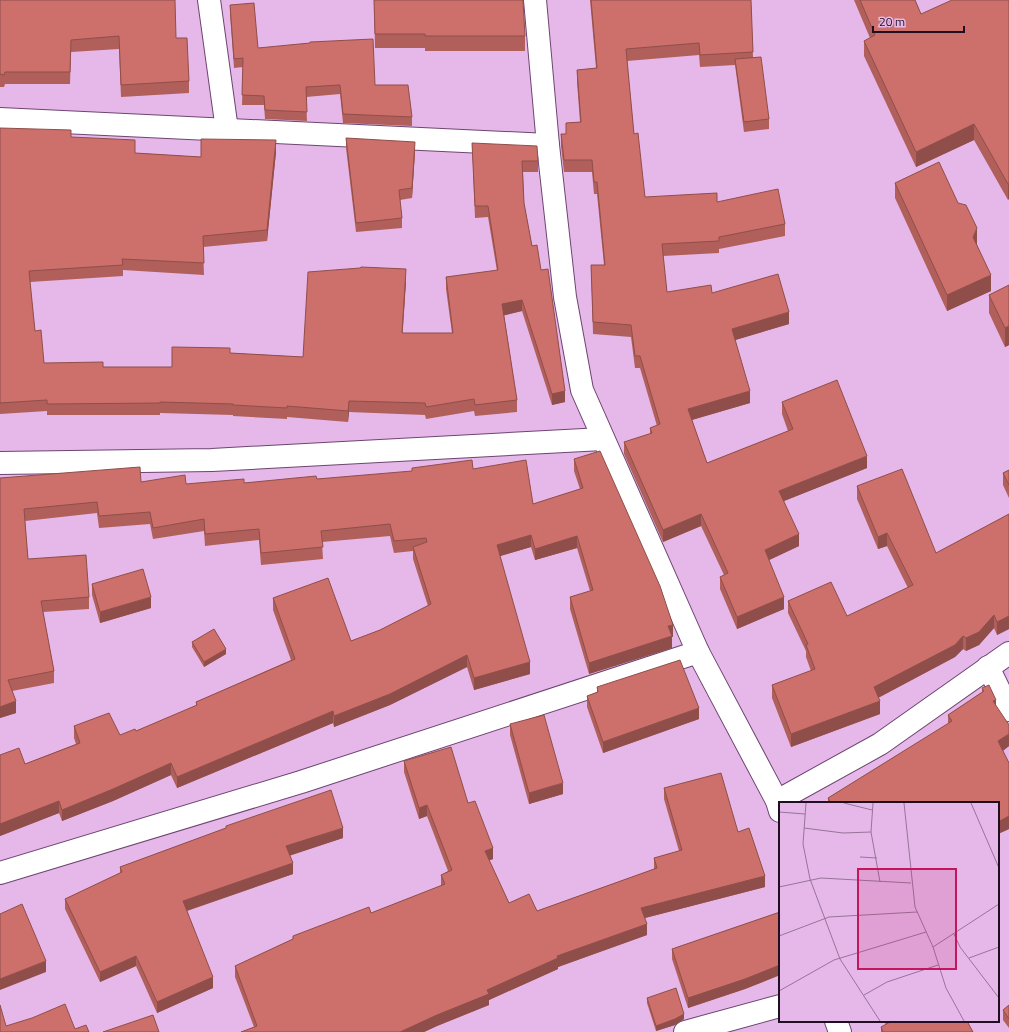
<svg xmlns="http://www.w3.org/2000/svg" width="1009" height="1032" font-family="'Titillium Web',sans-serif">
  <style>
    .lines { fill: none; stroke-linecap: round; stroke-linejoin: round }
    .minor-casing { stroke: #6d4570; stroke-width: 24 }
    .tertiary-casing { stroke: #6d4570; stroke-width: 24 }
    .minor { stroke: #fff; stroke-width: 22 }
    .tertiary { stroke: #fff; stroke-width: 22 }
    .wall { fill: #b05f5b }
    .shaded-wall { fill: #904e4a }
    .building { fill: #cd6f6a; stroke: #904e4a }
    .inset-road { fill: none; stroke: #967499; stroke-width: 1 }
    .view { fill: #c2185b; fill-opacity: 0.15; stroke: #c2185b; stroke-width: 2 }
    .inset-edge { fill: none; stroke: #1f0f20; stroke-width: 2 }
  </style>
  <rect width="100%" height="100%" fill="#e6b8e9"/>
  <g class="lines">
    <defs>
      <g id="minor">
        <path d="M209 0 227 130"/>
        <path d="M0 119 548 145"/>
        <path d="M0 463 212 460 603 439"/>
        <path d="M988 667 1009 710"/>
        <path d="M777 801 880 744 1009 653"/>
        <path d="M0 873 301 782 698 652"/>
        <path d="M685 1032 780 1006"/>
      </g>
      <g id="tertiary">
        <path d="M535 0 548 145 565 297 582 390 698 652 777 801 780 811"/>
        <path d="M836 1021 840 1032"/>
      </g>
    </defs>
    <!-- minor casing -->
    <use href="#minor" class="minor-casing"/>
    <!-- tertiary casing -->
    <use href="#tertiary" class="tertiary-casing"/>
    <!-- minor -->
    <use href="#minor" class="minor"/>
    <!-- tertiary -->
    <use href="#tertiary" class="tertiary"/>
  </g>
  <!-- wall -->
  <g class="wall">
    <path d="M0 0 176 38 189 81V93L121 97 119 49 71 52 70 84H5L4 87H0Z"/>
    <path d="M374 0 525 36V51H425V48H375Z"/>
    <path d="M590 0H751L753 57 769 119V129L744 132 735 65 700 67 699 55 627 61 634 134 645 197 717 202 785 224V236L719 249V253L663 256 667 292 712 293 789 324 735 340 750 403 692 420 707 463 788 431 782 414V402L867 468 784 501 799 546 769 560 784 609 737 629 720 589V577L724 575 701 526 663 542 624 454V442L650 434V428L657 426 640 368H635L631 337 593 334 591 265H604L597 194H594L592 172H564L561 146V134H566V123L580 122 577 82V70L596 68Z"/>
    <path d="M854 0H915L921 14 1009 0 1008 200 974 140 916 167 864 56V41L870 38Z"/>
    <path d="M230 5 258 48 375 85 412 117V126L343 123 340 94 306 97 307 121 265 119 264 105H242L243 67 234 68 230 14Z"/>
    <path d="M0 128 71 137 135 153 201 157 276 152 267 241 203 247 204 275 123 270V276L30 282 35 331 44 363 103 367H172L230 353 303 357 406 281 402 333H452L446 289V277L497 271 488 217 475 218 472 143 538 161V172H523L524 203 532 246 565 402 552 405 522 311 504 315 517 400V412L475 416 474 411 426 419 425 415 349 412 348 422 287 417V419L233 416V415L160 413V415H47V411L0 414Z"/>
    <path d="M346 138 415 151 412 198 400 200 402 218V228L356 232 346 148Z"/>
    <path d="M895 183 958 203 977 244V245L991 291 947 311 895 198Z"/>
    <path d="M1009 285V345L1005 347 989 313V295Z"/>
    <path d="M574 459 673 637H672V648L589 674 570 609V597L590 591 577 548 535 560 531 547 500 556 530 674 474 690 467 667 390 705 334 727 333 723 177 788 171 775 113 801 62 821 59 813 0 836V755L25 764 76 744 74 738V726L120 735 136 731 196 706V702L291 660 273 610V598L351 641 380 630 428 606 413 559V551L394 553 390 536 322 542 323 559 261 565 259 540 205 546 204 531 153 539 150 524 99 528 97 513 25 521 28 559 89 597V609L43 612 54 671V683L12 691 16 713 0 718V478L186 484 244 483 317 479 473 469 533 504 580 489 574 471Z"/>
    <path d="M1009 470V498L1003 485V473Z"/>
    <path d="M857 486 936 553 1009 514V629L997 635 994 628 979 645 966 651 963 649 955 657 878 698 880 714 791 747 772 698V685L811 671 806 657V651L788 613V601L847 616 908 588 887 546 878 549 857 499Z"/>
    <path d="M92 584 151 608 100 623 92 595Z"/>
    <path d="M192 642 226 654 204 667 192 647Z"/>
    <path d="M597 687 699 719 603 753 587 707V696L597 692Z"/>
    <path d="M982 688 996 707 1009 746 1003 751 1009 763V829L998 834V803H828V798L948 724V715L982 692Z"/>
    <path d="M510 724 563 794 529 804 510 735Z"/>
    <path d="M404 761 468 803 493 859 489 860 509 903 537 911 654 869V858L679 851 664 799V788L738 832 765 887 645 918 647 935 558 967V969L489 1000V1005L437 1026 424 1032H241L254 1027 235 977V966L293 939V936L371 913 441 886V875L448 871 427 816 419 819 404 772Z"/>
    <path d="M226 826 343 838 290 855 293 874 187 911 213 988 157 1013 136 966 100 982 65 909V899L120 873V867L226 828Z"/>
    <path d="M780 912V975L745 989 688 1008 672 959V949Z"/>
    <path d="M647 998 684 1019 675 1025 656 1031 647 1003Z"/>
    <path d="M1009 1005V1028L1003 1020V1010Z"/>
    <path d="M884 1021H967L973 1032H881V1027L886 1025Z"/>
  </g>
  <!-- shaded-wall -->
  <g class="shaded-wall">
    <path d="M974 124V140L916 167V152Z"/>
    <path d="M276 140V152L267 241V230Z"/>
    <path d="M415 142V151L412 198V188Z"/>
    <path d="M1008 184H1009V199L1008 200Z"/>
    <path d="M977 228V244L973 252V237Z"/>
    <path d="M406 269V281L402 344V333Z"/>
    <path d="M991 275V291L947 311V295Z"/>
    <path d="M522 300V311L502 316V304Z"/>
    <path d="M789 312V324L732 341V329Z"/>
    <path d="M1009 326V345L1005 347V328Z"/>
    <path d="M565 391V402L552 405V394Z"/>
    <path d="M750 391V403L688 421V409Z"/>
    <path d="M349 401V412L348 422V411Z"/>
    <path d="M867 456V468L779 503V491Z"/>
    <path d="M701 514V526L663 542V530Z"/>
    <path d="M887 533V546L878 549V537Z"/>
    <path d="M799 534V546L765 562V550Z"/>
    <path d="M531 535V547L497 557V545Z"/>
    <path d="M577 536V548L535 560V549Z"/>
    <path d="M151 597V608L100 623V612Z"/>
    <path d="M784 597V609L737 629V617Z"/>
    <path d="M994 615V628L979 645 966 651V638Z"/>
    <path d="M1009 616V629L997 635V622Z"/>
    <path d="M673 625V637H672V648L589 674V663L668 626Z"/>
    <path d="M963 636V649L955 657 874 700V687Z"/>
    <path d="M226 649V654L204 667V662Z"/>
    <path d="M467 655V667L390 705 334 727V716Z"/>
    <path d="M530 662V674L474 690V678Z"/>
    <path d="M996 700V713L993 701Z"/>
    <path d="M16 701V713L0 718V707Z"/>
    <path d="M880 701V714L791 747V734Z"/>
    <path d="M699 708V719L603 753V742Z"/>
    <path d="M333 711V723L177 788V777Z"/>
    <path d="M1009 734V746L998 754V741Z"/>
    <path d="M171 763V775L113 801 62 821V810Z"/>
    <path d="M563 783V794L529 804V793Z"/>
    <path d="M59 801V813L0 836V824Z"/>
    <path d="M427 805V816L419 819V808Z"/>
    <path d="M1009 816V829L998 834V822Z"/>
    <path d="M343 828V838L286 857V846Z"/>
    <path d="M493 848V859L485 862V851Z"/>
    <path d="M293 863V874L183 912V901Z"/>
    <path d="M765 876V887L641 919V908Z"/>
    <path d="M647 924V935L558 967V969L489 1000V1005L437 1026 424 1032H400L557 956Z"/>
    <path d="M136 956V966L100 982V972Z"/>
    <path d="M46 961V972L0 990V979Z"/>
    <path d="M780 965V975L745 989 688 1008V998Z"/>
    <path d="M213 977V988L157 1013V1002Z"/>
    <path d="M684 1014V1019L675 1025 656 1031V1026Z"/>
  </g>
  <!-- building -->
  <g class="building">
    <path d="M0 0H175L176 38H187L189 81 121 85 119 36 71 40 70 72H5L4 75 0 74Z"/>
    <path d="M374 0H523L525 36H425V34H375Z"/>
    <path d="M591 0H751L753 52 700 55 699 43 626 49 634 134 638 133 645 197 717 193V202L778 189 785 224 719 237V241L662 244 667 292 711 285 712 293 778 274 789 312 732 329 750 391 688 409 707 463 793 429 782 402 837 380 867 456 779 491 799 534 765 550 784 597 737 617 720 577 728 573 701 514 663 530 624 442 652 433 650 428 660 424 640 356H635L631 325 593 322 591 265H605L597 182H594L592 160H564L561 134H566V123L581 122 577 70 597 68Z"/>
    <path d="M860 0H915L921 14 952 0H1009V184H1008L974 124 916 152 864 41 875 35Z"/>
    <path d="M254 3 258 48 310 43V42L373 39 375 85H408L412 117 343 114 340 85 306 87 307 112 265 110 264 96 242 95 243 58 234 59 230 5Z"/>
    <path d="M761 57 769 119 744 122 735 59Z"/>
    <path d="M0 128 71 130V137L135 140V153L201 157V139L276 140 267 230 203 236 204 263 122 259 123 265 29 271 35 331 41 330 44 363 103 362V367H172V347L230 348V353L303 357 308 272 360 268 361 267 406 269 402 333H453L446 277 498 270 488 206H475L472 143 537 146 538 161H522L524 203 532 246 537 245 541 270 548 269 565 391 552 394 522 300 502 304 517 400 475 405 474 399 426 407 425 403 349 401 348 411 287 406V408L233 405V404L160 402V403L47 404V400L0 403Z"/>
    <path d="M346 138 415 142 412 188 399 190 402 218 356 223Z"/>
    <path d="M939 162 958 203 966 205 977 228 973 237 991 275 947 295 895 183Z"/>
    <path d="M1009 285V326L1005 328 989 295Z"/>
    <path d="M600 451 660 586 673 625 668 626 672 636 589 663 570 597 593 590 577 536 535 549 531 535 497 545 530 662 474 678 467 655 390 694 334 716 333 711 177 777 171 763 113 789 62 810 59 801 0 824V755L19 748 25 764 80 743 74 726 109 713 120 735 135 729 136 731 197 705 196 702 295 659 273 598 328 578 351 641 380 630 431 604 413 547 427 542 426 538 394 541 390 524 321 531 323 547 261 553 259 529 205 534 204 519 153 528 150 512 99 516 97 502 24 509 28 559 86 555 89 597 41 601 54 671 8 680 16 701 0 707V478L140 467 141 482 185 475 186 484 244 479V483L316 476 317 479 412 471V468L472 460 473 469 526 460 533 504 583 488 574 459Z"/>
    <path d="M902 469 936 553 1009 514V616L997 622 994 615 979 632 966 638 963 636 955 645 874 687 880 701 791 734 772 685 815 669 806 645 808 644 788 601 831 582 847 616 913 585 887 533 878 537 857 486Z"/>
    <path d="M1009 470V485L1003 473Z"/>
    <path d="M143 569 151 597 100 612 92 584Z"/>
    <path d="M214 629 226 649 204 662 192 642Z"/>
    <path d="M680 660 699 708 603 742 587 696 598 692 597 687Z"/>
    <path d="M989 685 996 700 993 701 1009 725V734L998 741 1009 763V816L998 822V803H831L828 798 952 721 948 715 984 691 982 688Z"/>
    <path d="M544 715 563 783 529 793 510 724Z"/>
    <path d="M451 747 468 803 475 801 493 848 485 851 509 903 529 894 537 911 657 868 654 858 682 850 664 788 721 773 738 832 749 828 765 876 641 908 647 924 557 956 558 958 487 990 489 994 437 1015 400 1032H241L257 1026 235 966 293 939V936L369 907 371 913 445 884 441 875 452 870 427 805 419 808 404 761Z"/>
    <path d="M331 790 343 828 286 846 293 863 183 901 213 977 157 1002 136 956 100 972 65 899 122 872 120 867 226 828V826Z"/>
    <path d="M22 904 46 961 0 979V914Z"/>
    <path d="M780 912V965L745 979 688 998 672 949Z"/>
    <path d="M676 988 684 1014 675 1019 656 1026 647 998Z"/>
    <path d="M65 1004 75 1029 86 1025 89 1032H0V1005L6 1026 32 1018Z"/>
    <path d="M1009 1005V1019L1003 1010Z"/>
    <path d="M153 1015 159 1032H103Z"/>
    <path d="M890 1021H967L973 1032H883L881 1027 890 1022Z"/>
  </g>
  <!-- overview -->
  <g transform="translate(779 802)">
    <rect width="220" height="220" fill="#e6b8e9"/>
    <path class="inset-road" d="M27 1 24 42 31 77 61 157 101 219M65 1 93 8M94 1 92 30 101 80M125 1 136 105 154 145 167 186 185 219M192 1 220 66M0 10 26 12M25 26 64 31 92 30M81 55 98 56M0 85 42 76 132 81M175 132 181 145 220 196M0 134 50 115 138 110M154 145 220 102M190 156 220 145M0 189 55 158 147 130M85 193 108 180 159 163"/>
    <path class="view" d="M79 67H177V167H79Z"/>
    <rect width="220" height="220" class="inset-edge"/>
  </g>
  <!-- scale -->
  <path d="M873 26v6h91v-6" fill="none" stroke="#1f0f20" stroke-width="2"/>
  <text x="879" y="26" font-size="12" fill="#1f0f20" stroke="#e6b8e9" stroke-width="3" paint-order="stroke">20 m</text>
</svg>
